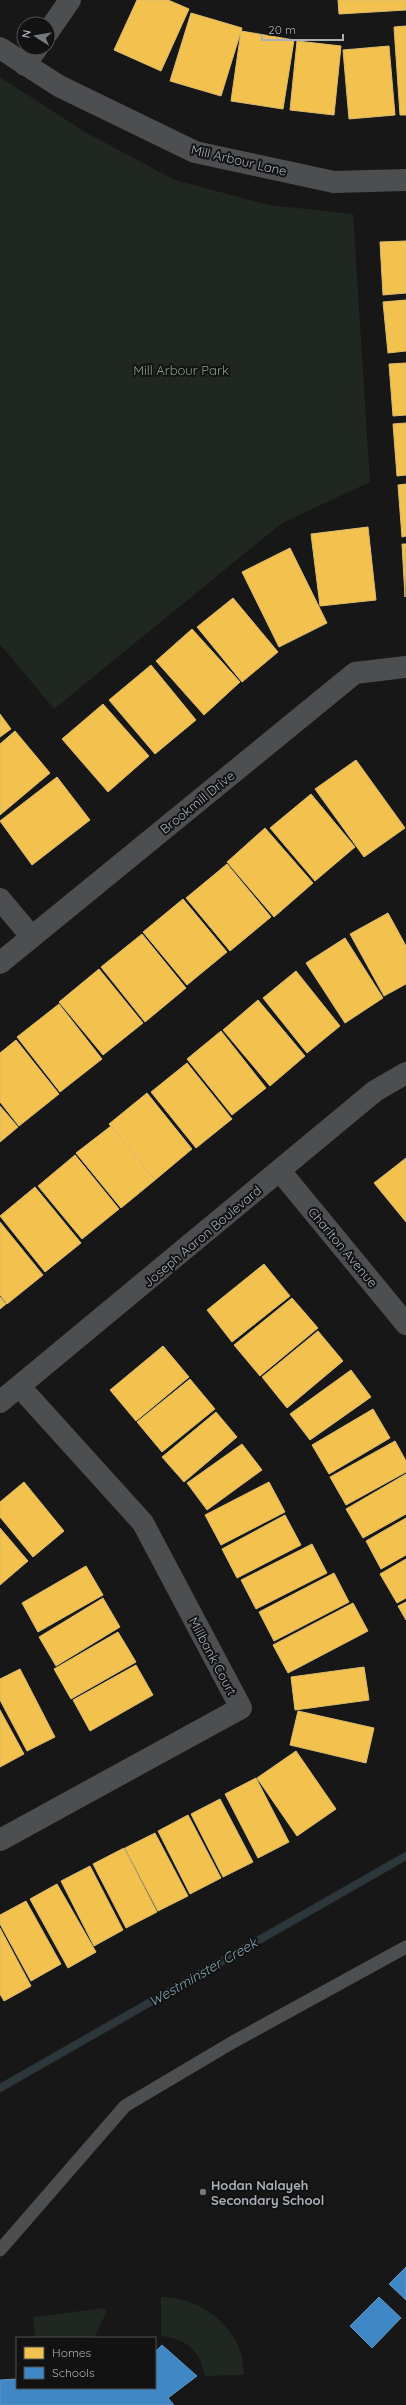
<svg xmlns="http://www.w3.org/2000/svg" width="406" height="2405" font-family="Quicksand,sans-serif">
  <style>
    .green { fill: #202620 }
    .homes { fill: #f2c14e; stroke: #dcbc6e }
    .schools { fill: #3f88c5; stroke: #5f94c1 }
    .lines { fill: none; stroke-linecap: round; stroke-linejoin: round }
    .stream { stroke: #2d373b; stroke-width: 8 }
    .service { stroke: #4c4e50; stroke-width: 13 }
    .minor { stroke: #4c4e50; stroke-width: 22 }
    .tertiary { stroke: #4c4e50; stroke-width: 22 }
    .poi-dot { fill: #767a80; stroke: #121213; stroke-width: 1.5 }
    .labels { text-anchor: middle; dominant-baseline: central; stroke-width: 4; stroke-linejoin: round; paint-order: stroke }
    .street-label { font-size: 13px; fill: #a9b0b8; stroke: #121213 }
    .park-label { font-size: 13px; fill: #85a281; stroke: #121213 }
    .poi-label { font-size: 13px; font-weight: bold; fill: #a9b0b8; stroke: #121213; text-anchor: start }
    .water-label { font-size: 14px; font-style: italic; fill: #82a4b1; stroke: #121213 }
  </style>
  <rect width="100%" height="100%" fill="#171718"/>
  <!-- green -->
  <g class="green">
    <path d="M0 77 85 132 175 180 269 205 353 214 370 482 282 523 54 709 0 644Z"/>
    <path d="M161 2297C195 2296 230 2320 241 2353 243 2360 243 2368 244 2375L205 2376C199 2349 188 2340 161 2336Z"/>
    <path d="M104 2308 107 2311 94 2338H35L33 2317Z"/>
  </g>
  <!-- homes -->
  <g class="homes">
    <path d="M137 0H168L189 9 161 71 114 50Z"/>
    <path d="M338 0H406V10L339 14Z"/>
    <path d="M191 13 242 28 221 96 170 81Z"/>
    <path d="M406 26V115H400L394 27Z"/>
    <path d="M241 31 294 40 283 109 231 101Z"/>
    <path d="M297 41 341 46 334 115 290 110Z"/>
    <path d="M389 46 395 115 349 119 343 50Z"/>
    <path d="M406 241V293L383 295 380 242Z"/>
    <path d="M406 300V351L388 353 383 302Z"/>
    <path d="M406 363V415L393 416 389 364Z"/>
    <path d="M406 423V475L397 476 393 424Z"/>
    <path d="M406 484V536L402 537 398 485Z"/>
    <path d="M368 527 376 600 320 606 311 534Z"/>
    <path d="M402 544H406L405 597Z"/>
    <path d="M290 548 327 623 279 647 242 572Z"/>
    <path d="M233 598 278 652 242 682 197 627Z"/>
    <path d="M192 629 240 682 204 715 156 661Z"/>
    <path d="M151 665 196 720 155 754 109 700Z"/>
    <path d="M103 704 149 756 108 792 62 739Z"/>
    <path d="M0 714 11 729 0 737Z"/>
    <path d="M15 731 50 773 0 815V744Z"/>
    <path d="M356 760 405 828 364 857 315 789Z"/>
    <path d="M57 777 90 820 32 865 0 821Z"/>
    <path d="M311 794 355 847 315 881 270 828Z"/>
    <path d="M265 828 313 883 274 917 227 862Z"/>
    <path d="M227 864 271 917 230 951 186 898Z"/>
    <path d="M183 899 227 952 187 985 143 932Z"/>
    <path d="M388 913 406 946V984L384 996 350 934Z"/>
    <path d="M142 934 186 988 145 1022 101 967Z"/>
    <path d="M345 938 383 998 345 1023 306 963Z"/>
    <path d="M99 969 143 1023 103 1055 59 1002Z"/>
    <path d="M296 971 340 1026 307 1053 263 998Z"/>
    <path d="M258 1000 305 1056 270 1086 223 1030Z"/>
    <path d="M59 1004 102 1059 60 1092 17 1037Z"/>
    <path d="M221 1031 266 1088 232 1115 187 1059Z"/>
    <path d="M16 1040 59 1094 19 1126 0 1102V1053Z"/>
    <path d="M187 1063 232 1119 196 1148 151 1092Z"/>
    <path d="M147 1093 192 1149 155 1180 109 1124Z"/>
    <path d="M0 1106 18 1127 0 1142Z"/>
    <path d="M111 1126 155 1180 121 1208 76 1153Z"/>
    <path d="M75 1155 119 1209 82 1239 38 1186Z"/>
    <path d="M406 1158V1222L374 1183Z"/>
    <path d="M35 1187 81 1243 45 1272 0 1216Z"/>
    <path d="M0 1222 43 1275 7 1304 0 1295Z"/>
    <path d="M264 1264 290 1296 232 1342 207 1310Z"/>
    <path d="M0 1297 6 1304 0 1309Z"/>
    <path d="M292 1298 318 1328 260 1376 234 1345Z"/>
    <path d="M318 1331 343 1361 287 1408 262 1377Z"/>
    <path d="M163 1346 189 1377 136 1421 110 1390Z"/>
    <path d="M351 1370 371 1397 310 1440 290 1414Z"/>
    <path d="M190 1379 215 1409 162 1452 137 1422Z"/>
    <path d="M373 1409 390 1438 329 1474 312 1445Z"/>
    <path d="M216 1412 237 1437 184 1482 162 1457Z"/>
    <path d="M395 1441 406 1461V1472L346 1505 330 1477Z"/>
    <path d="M242 1444 262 1470 207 1510 187 1483Z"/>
    <path d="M406 1474V1514L363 1538 346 1509Z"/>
    <path d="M24 1482 64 1531 33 1557 0 1517V1502Z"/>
    <path d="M269 1482 285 1512 221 1545 205 1515Z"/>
    <path d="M285 1515 301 1545 237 1578 222 1549Z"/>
    <path d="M406 1518V1555L381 1569 366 1541Z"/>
    <path d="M0 1528 28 1561 0 1585Z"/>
    <path d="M312 1544 327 1573 256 1609 241 1580Z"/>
    <path d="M406 1559V1598L397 1603 380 1574Z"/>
    <path d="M86 1566 103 1595 38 1632 22 1603Z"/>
    <path d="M334 1573 349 1602 274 1641 259 1612Z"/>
    <path d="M103 1598 120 1627 56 1666 39 1637Z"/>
    <path d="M406 1602V1620L398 1606Z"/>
    <path d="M353 1603 368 1631 288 1673 273 1645Z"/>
    <path d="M118 1632 136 1662 71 1699 54 1669Z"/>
    <path d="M136 1665 153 1695 90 1731 73 1700Z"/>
    <path d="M364 1667 369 1700 295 1710 291 1677Z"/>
    <path d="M20 1669 55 1737 27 1751 0 1700V1679Z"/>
    <path d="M0 1710 24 1754 0 1767Z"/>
    <path d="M298 1711 374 1728 366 1763 290 1745Z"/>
    <path d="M296 1751 336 1809 297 1836 257 1778Z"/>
    <path d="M256 1778 289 1842 258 1858 225 1794Z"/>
    <path d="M220 1799 253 1862 223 1877 191 1814Z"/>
    <path d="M188 1815 221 1878 190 1894 158 1831Z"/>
    <path d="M155 1833 188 1896 158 1911 125 1848Z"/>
    <path d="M124 1848 157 1912 126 1928 93 1864Z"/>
    <path d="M90 1866 123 1930 94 1946 61 1881Z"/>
    <path d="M57 1884 96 1952 68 1968 30 1899Z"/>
    <path d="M26 1901 61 1964 31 1981 0 1924V1915Z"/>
    <path d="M0 1928 31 1986 4 2001 0 1994Z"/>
  </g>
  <!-- schools -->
  <g class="schools">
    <path d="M406 2267V2300L389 2284Z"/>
    <path d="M379 2297 401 2318 372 2348 350 2326Z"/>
    <path d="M162 2345 197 2376 168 2398 174 2405H0V2380L17 2379V2388H155V2352Z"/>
  </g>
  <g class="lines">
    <!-- stream -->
    <path class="stream" d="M0 2088 406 1856"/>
    <!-- service -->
    <path class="service" d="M0 2250 125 2106 233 2042 406 1947"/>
    <!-- minor -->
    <g class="minor">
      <path d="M48 32 70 0"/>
      <path d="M0 48 59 86 195 152 334 182 406 180"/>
      <path d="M25 65 37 48"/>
      <path d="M0 899 31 936"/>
      <path d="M0 963 355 673 406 667"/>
      <path d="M280 1171 406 1324"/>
      <path d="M0 1840 241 1708 143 1523 20 1387"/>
    </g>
    <!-- tertiary -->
    <path class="tertiary" d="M0 1402 375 1091 406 1073"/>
  </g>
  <!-- markers -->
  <circle class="poi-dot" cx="203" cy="2192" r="4"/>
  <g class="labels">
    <!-- street labels -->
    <g class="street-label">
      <text transform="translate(239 160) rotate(13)">Mill Arbour Lane</text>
      <text transform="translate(197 802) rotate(-39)">Brookmill Drive</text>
      <text transform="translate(202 1236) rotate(-40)">Joseph Aaron Boulevard</text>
      <text transform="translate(343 1247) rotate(50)">Charlton Avenue</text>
      <text transform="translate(213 1656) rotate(62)">Millbank Court</text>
    </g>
    <!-- park labels -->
    <g class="park-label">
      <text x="181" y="370">Mill Arbour Park</text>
    </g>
    <!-- poi labels -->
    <g class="poi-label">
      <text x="211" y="2185">Hodan Nalayeh<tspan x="211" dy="15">Secondary School</tspan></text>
    </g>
    <!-- water labels -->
    <g class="water-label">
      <text transform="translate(203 1972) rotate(-30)">Westminster Creek</text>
    </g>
  </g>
  <!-- legend -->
  <rect x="16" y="2337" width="140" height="52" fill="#121213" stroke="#4e5155"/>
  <rect x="24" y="2347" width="20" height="12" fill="#f2c14e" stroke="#4e5155"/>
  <text x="52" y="2357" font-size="12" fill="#a9b0b8">Homes</text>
  <rect x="24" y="2367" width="20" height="12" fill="#3f88c5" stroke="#4e5155"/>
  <text x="52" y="2377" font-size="12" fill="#a9b0b8">Schools</text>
  <!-- north arrow -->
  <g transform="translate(36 36) rotate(282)"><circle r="19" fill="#121213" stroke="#4e5155"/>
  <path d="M0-3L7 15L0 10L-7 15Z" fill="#767a80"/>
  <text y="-6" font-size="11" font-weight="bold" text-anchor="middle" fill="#a9b0b8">N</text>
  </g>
  <!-- scale -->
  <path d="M262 34v6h81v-6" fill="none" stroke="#a9b0b8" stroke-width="2"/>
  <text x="268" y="34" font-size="12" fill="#a9b0b8" stroke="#121213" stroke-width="3" paint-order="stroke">20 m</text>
</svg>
